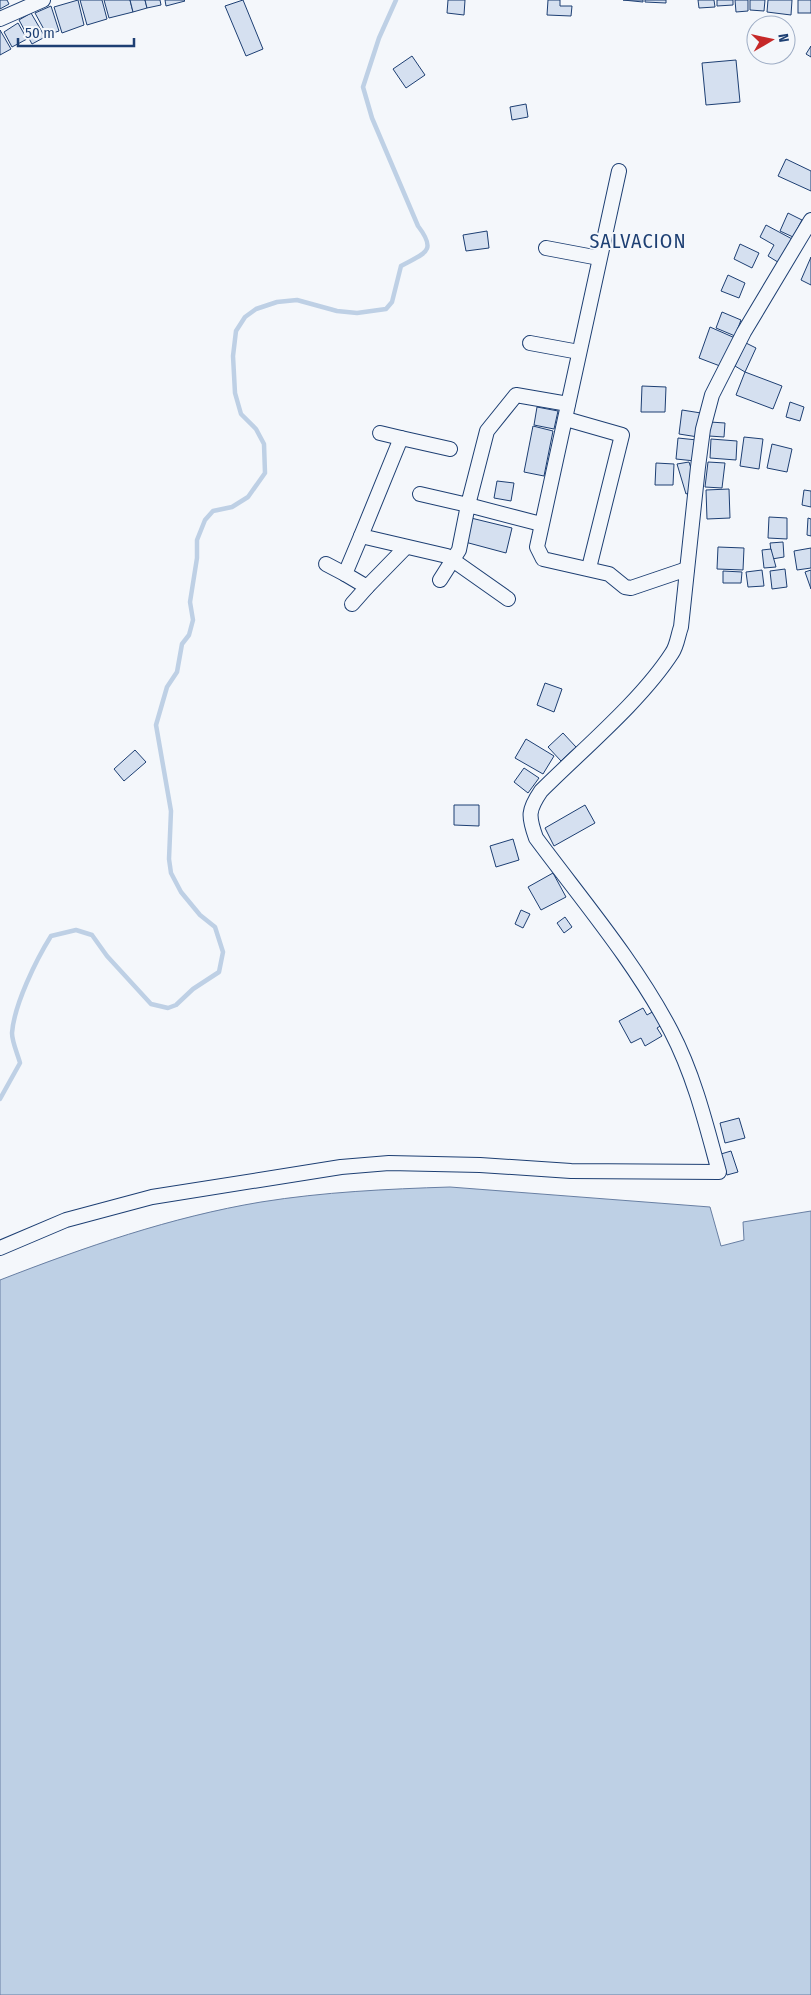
<svg xmlns="http://www.w3.org/2000/svg" width="811" height="1995" font-family="'Fira Sans Condensed',sans-serif">
  <style>
    .water { fill: #bed0e5; stroke: #687fa3 }
    .lines { fill: none; stroke-linecap: round; stroke-linejoin: round }
    .stream { stroke: #bed0e5; stroke-width: 4.5 }
    .building { fill: #d5e0f0; stroke: #1d3f73 }
    .minor-casing { stroke: #1d3f73; stroke-width: 16 }
    .minor { stroke: #f4f7fb; stroke-width: 14 }
    .labels { text-anchor: middle; dominant-baseline: central; stroke-width: 4; stroke-linejoin: round; paint-order: stroke }
    .quarter-label { font-size: 20px; letter-spacing: 1px; fill: #1d3f73; stroke: #f4f7fb }
  </style>
  <rect width="100%" height="100%" fill="#f4f7fb"/>
  <!-- water -->
  <path class="water" d="M450 1187 710 1207 721 1246 744 1240 743 1222 811 1211V1995H0V1280C85 1247 171 1217 261 1202 323 1192 387 1189 450 1187Z"/>
  <g class="lines">
    <!-- stream -->
    <path class="stream" d="M0 1099 20 1063C18 1055 12 1042 12 1033 14 1005 36 960 51 936L76 930 92 935 107 956 151 1004 168 1008 176 1005 193 989 219 972 223 952 215 927 200 915 181 892 171 873 169 859 171 811 156 725 167 687 177 672 182 644 189 635 193 620 190 602 197 558V540L205 520 213 511 232 507 248 497 265 473 264 444 256 429 241 414 235 393 233 356 236 331 245 317 256 309 277 302 297 300 337 311 357 313 386 309 392 302 401 266C424 253 438 252 418 226L372 118 363 87 379 38 396 0"/>
  </g>
  <!-- building -->
  <g class="building">
    <path d="M0 0H7L9 4 0 9Z"/>
    <path d="M78 0 84 25 62 33 54 7Z"/>
    <path d="M80 0H102L107 19 87 25Z"/>
    <path d="M104 0H130L133 12 109 18Z"/>
    <path d="M130 0H145L147 8 133 12Z"/>
    <path d="M145 0H160L161 5 147 8Z"/>
    <path d="M165 0H184L185 1 166 6Z"/>
    <path d="M243 0 263 49 246 56 225 6Z"/>
    <path d="M448 0H465L464 15 447 13Z"/>
    <path d="M548 0H560V6H572L571 16 547 15Z"/>
    <path d="M623 0H643V2Z"/>
    <path d="M645 0H666V3L645 2Z"/>
    <path d="M698 0H714L715 7 699 8Z"/>
    <path d="M717 0H733V5L717 6Z"/>
    <path d="M735 0H748V11L736 12Z"/>
    <path d="M750 0H765L764 11 750 10Z"/>
    <path d="M768 0H792L791 15 767 12Z"/>
    <rect x="798" y="0" width="13" height="13"/>
    <path d="M51 6 59 31 47 35 35 13Z"/>
    <path d="M31 13 45 37 32 44 19 20Z"/>
    <path d="M18 23 27 39 12 47 4 32Z"/>
    <path d="M0 30 11 49 0 55Z"/>
    <path d="M811 46V57L806 54Z"/>
    <path d="M412 56 425 75 406 88 393 69Z"/>
    <path d="M736 60 740 102 706 105 702 63Z"/>
    <path d="M526 104 528 117 512 120 510 107Z"/>
    <path d="M786 159 811 171V191L778 176Z"/>
    <path d="M788 213 802 220 793 237 780 231Z"/>
    <path d="M766 225 794 240 781 264 768 256 774 245 760 237Z"/>
    <path d="M487 231 489 248 466 251 463 235Z"/>
    <path d="M740 244 759 253 752 268 734 259Z"/>
    <path d="M811 257V285L801 280Z"/>
    <path d="M728 275 745 283 739 298 721 291Z"/>
    <path d="M722 312 741 320 735 336 716 328Z"/>
    <path d="M710 327 735 338 720 366 699 358Z"/>
    <path d="M746 343 756 348 745 372 735 366Z"/>
    <path d="M745 372 782 386 773 409 736 395Z"/>
    <path d="M642 386 666 387 665 412H641Z"/>
    <path d="M790 402 804 407 800 421 786 417Z"/>
    <path d="M537 407 558 411 554 429 534 425Z"/>
    <path d="M682 410 701 413 698 437 679 434Z"/>
    <path d="M710 422 725 423 724 437 709 436Z"/>
    <path d="M533 426 553 431 544 476 524 472Z"/>
    <path d="M744 437 763 439 759 469 740 466Z"/>
    <path d="M678 438 697 440 695 461 676 459Z"/>
    <path d="M711 439 737 441 736 460 710 458Z"/>
    <path d="M772 444 792 449 787 472 767 468Z"/>
    <path d="M689 462 694 478 693 491 686 494 677 464Z"/>
    <path d="M708 462 725 463 722 488 705 487Z"/>
    <path d="M656 463 674 464 673 485H655Z"/>
    <path d="M497 481 514 483 511 501 494 498Z"/>
    <path d="M729 489 730 518 707 519 706 490Z"/>
    <path d="M804 490 811 491V507L802 505Z"/>
    <path d="M769 517 787 518V539L768 538Z"/>
    <path d="M471 518 512 528 506 553 465 542Z"/>
    <path d="M808 518 811 519V536L807 535Z"/>
    <path d="M783 542 784 557 772 559 770 543Z"/>
    <path d="M718 547 744 548 743 570 717 569Z"/>
    <path d="M811 548V568L797 570 794 551Z"/>
    <path d="M771 549 776 567 764 568 762 550Z"/>
    <path d="M785 569 787 587 772 589 770 571Z"/>
    <path d="M762 570 764 586 748 587 746 572Z"/>
    <path d="M811 570V589L805 572Z"/>
    <path d="M723 571 742 572 741 583H723Z"/>
    <path d="M545 683 562 689 554 712 537 705Z"/>
    <path d="M563 733 576 747 561 761 548 747Z"/>
    <path d="M526 739 554 756 543 774 515 758Z"/>
    <path d="M135 750 146 762 124 781 114 769Z"/>
    <path d="M524 768 539 778 528 793 514 782Z"/>
    <path d="M454 805H479V826L454 825Z"/>
    <path d="M585 805 595 823 554 846 545 828Z"/>
    <path d="M513 839 519 860 496 867 490 846Z"/>
    <path d="M553 873 566 897 541 910 528 887Z"/>
    <path d="M521 910 530 914 523 928 515 924Z"/>
    <path d="M565 917 572 927 564 933 557 923Z"/>
    <path d="M643 1008 647 1015 654 1011 662 1025 657 1028 662 1036 645 1046 641 1038 631 1043 619 1021Z"/>
    <path d="M739 1118 745 1138 725 1143 720 1123Z"/>
    <path d="M731 1151 738 1172 727 1175 721 1154Z"/>
  </g>
  <g class="lines">
    <defs>
      <g id="minor">
        <path d="M0 19 43 0"/>
        <path d="M619 171 537 547 543 559 609 574 625 587 631 588 687 569"/>
        <path d="M546 248 599 258"/>
        <path d="M530 343 579 352"/>
        <path d="M566 419 622 435 589 568"/>
        <path d="M380 433 401 438"/>
        <path d="M450 449 401 438 361 536 447 556 508 599"/>
        <path d="M420 494 468 505 487 431 516 395 568 404"/>
        <path d="M361 536 345 574 367 587 406 547"/>
        <path d="M326 564 345 574"/>
        <path d="M440 580 459 550 468 505 541 524"/>
        <path d="M352 604 367 587"/>
        <path d="M0 1248 66 1220 152 1197 341 1167 389 1163 480 1165 571 1171 719 1172C706 1124 694 1075 671 1031 635 962 582 900 536 838 528 816 528 810 541 791 582 750 641 701 672 653 677 646 678 635 681 627L698 467 703 429 712 395 744 332 811 220"/>
      </g>
    </defs>
    <!-- minor casing -->
    <use href="#minor" class="minor-casing"/>
    <!-- minor -->
    <use href="#minor" class="minor"/>
  </g>
  <g class="labels">
    <!-- quarter labels -->
    <g class="quarter-label">
      <text x="638" y="241">SALVACION</text>
    </g>
  </g>
  <!-- north arrow -->
  <g transform="translate(771 40) rotate(81)"><circle r="24" fill="#f4f7fb" stroke="#9eadc5"/>
  <path d="M0-4L9 19L0 12L-9 19Z" fill="#c62828"/>
  <text y="-8" font-size="14" font-weight="bold" text-anchor="middle" fill="#1d3f73">N</text>
  </g>
  <!-- scale -->
  <path d="M18 38v8h116v-8" fill="none" stroke="#1d3f73" stroke-width="2.5"/>
  <text x="25" y="38" font-size="15" fill="#1d3f73" stroke="#f4f7fb" stroke-width="4" paint-order="stroke">50 m</text>
</svg>
